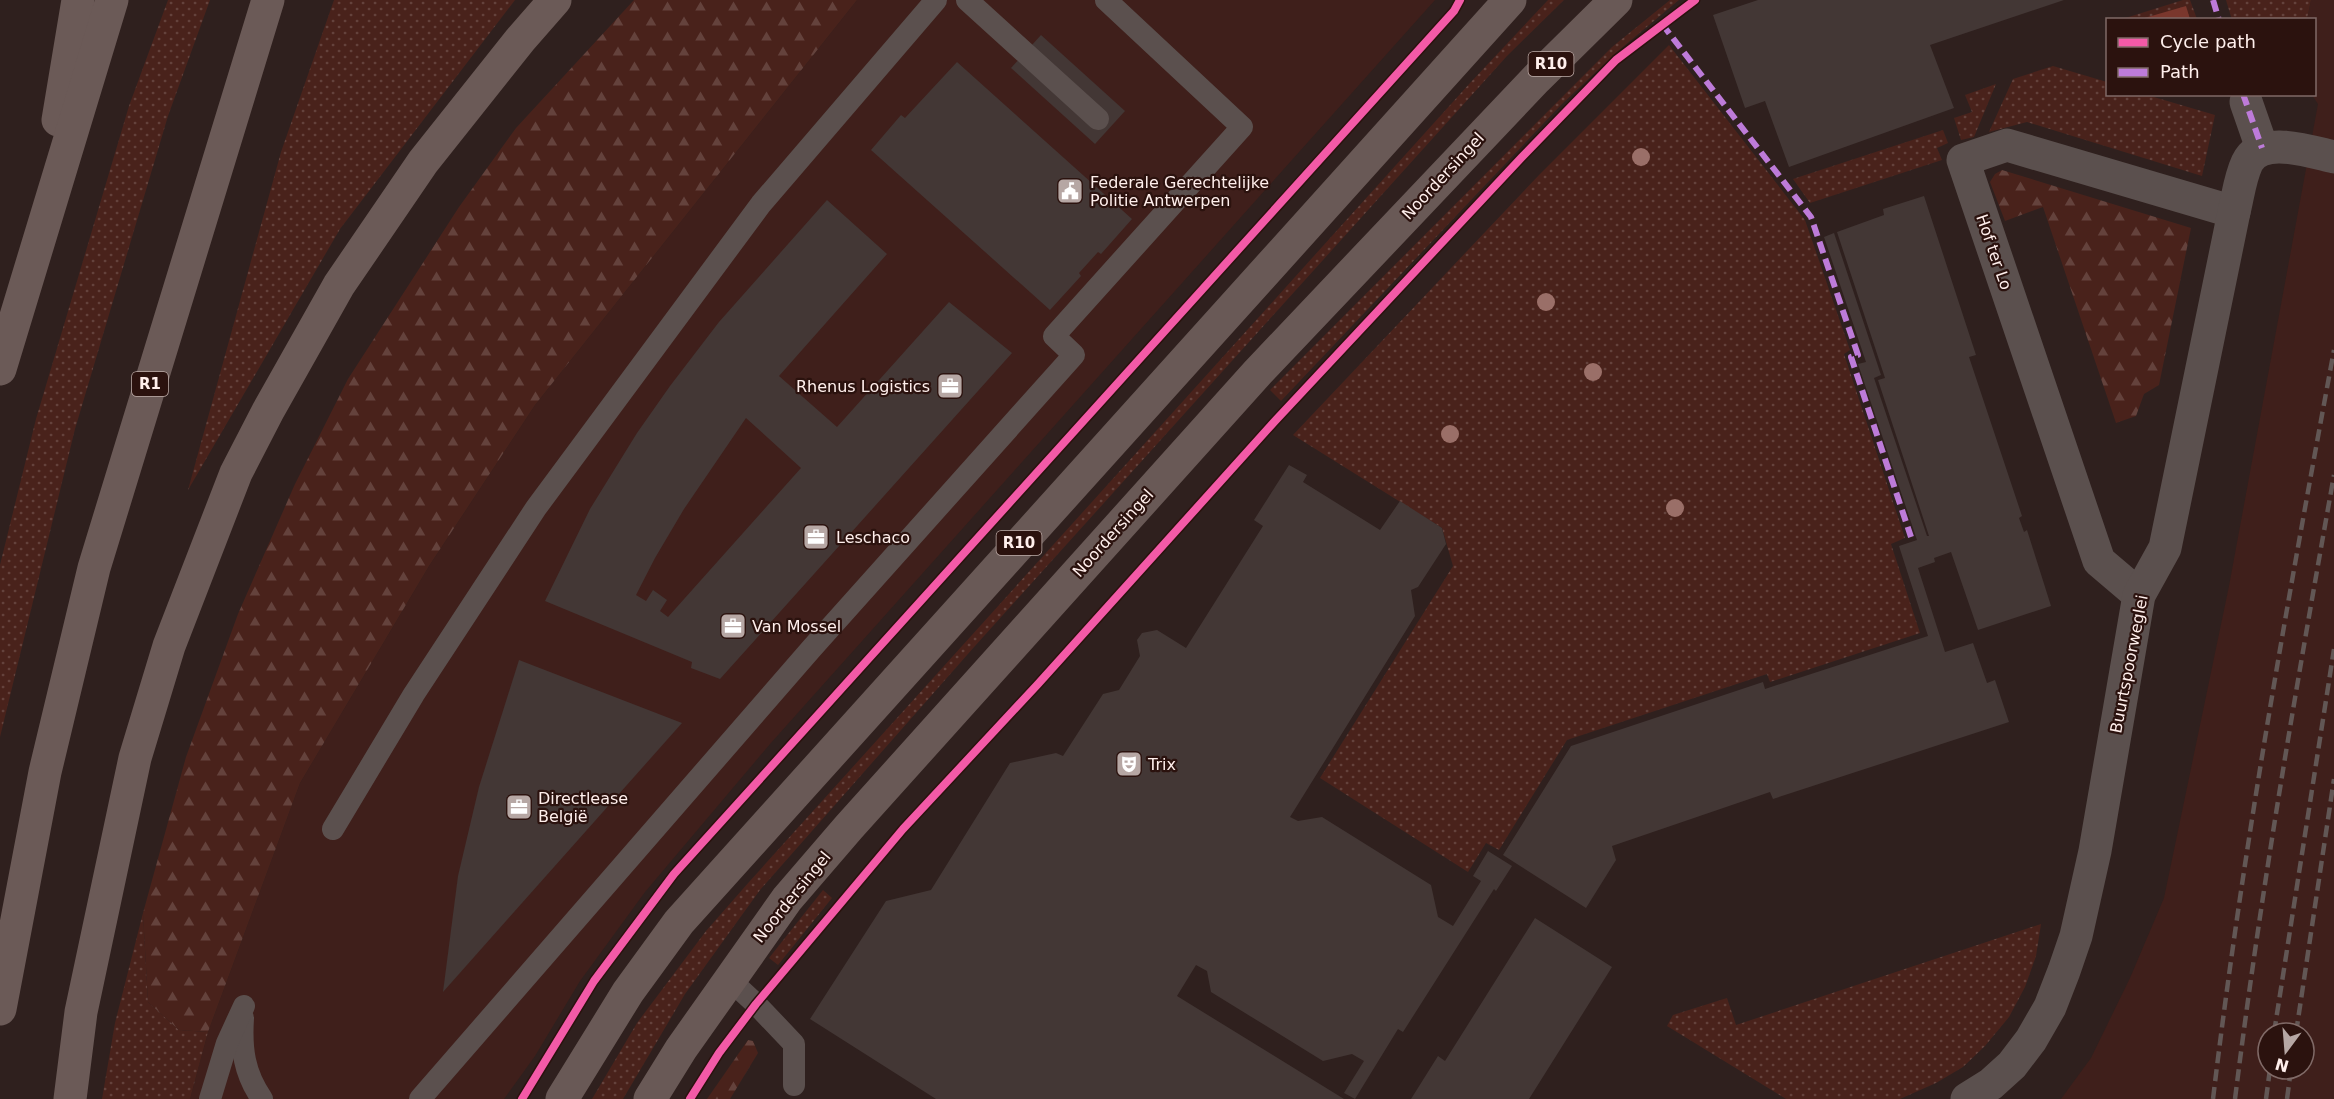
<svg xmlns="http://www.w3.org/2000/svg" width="2334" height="1099" font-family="'DejaVu Sans',sans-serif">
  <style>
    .built { fill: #3f1f1b; fill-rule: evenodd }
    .green { fill: url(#green-dots) }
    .forest { fill: url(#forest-firs) }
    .water { fill: #7a372d }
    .building { fill: #433735; fill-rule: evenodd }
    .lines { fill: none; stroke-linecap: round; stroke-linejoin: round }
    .lane { stroke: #5b504e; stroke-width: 22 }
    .street { stroke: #5b504e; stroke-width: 33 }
    .primary { stroke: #695956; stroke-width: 33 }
    .highway { stroke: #6b5a57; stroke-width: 33 }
    .rail { stroke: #625755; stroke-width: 4.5; stroke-dasharray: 12 6; stroke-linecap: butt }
    .quiet { stroke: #bd7bd9; stroke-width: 6; stroke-dasharray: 12 6; stroke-linecap: butt }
    .cycleway-casing { stroke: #2b120e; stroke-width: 11 }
    .cycleway { stroke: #f35aa7; stroke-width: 8 }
    .tree { fill: #9a6f68 }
    .labels { text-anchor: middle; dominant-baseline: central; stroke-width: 4.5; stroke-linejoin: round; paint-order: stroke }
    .shield { fill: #2b120e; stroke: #bfada9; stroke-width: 1.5 }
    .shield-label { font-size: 15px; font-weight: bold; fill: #ffefec }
    .street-label { font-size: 16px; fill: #ffefec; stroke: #2b120e }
    .poi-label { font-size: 16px; fill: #ffefec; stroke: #2b120e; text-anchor: start }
  </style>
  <defs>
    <pattern id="green-dots" width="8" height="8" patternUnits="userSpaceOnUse" patternTransform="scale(1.5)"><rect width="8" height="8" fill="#49221b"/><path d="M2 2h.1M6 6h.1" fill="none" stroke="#64423c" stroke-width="1.8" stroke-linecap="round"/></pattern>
    <pattern id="forest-firs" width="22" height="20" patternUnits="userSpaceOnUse" patternTransform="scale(1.5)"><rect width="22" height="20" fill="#49221b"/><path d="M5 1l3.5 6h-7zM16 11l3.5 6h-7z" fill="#64423c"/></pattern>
  </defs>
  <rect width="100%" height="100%" fill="#2f201e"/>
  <!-- built -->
  <g class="built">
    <path d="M857 0H1435L770 744 645 892 580 981 535 1056 504 1099H190L208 1032 300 783 429 566 535 405Z"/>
    <path d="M2311 0H2334V1099H2061L2091 1058 2130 978 2164 898 2229 586 2318 104 2312 95 2314 94V20L2307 19ZM2268 1033H2304V1069H2268Z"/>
  </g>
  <!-- green -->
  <g class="green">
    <path d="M168 0H210L168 116 75 429 0 737V565L36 419 129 106Z"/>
    <path d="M334 0H515L340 229 188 490 281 152Z"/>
    <path d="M1548 0H1564L1507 56 975 646 760 890 685 994 623 1099H592L637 1023 706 931 749 882 1470 83Z"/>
    <path d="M1670 0H1679L1618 51 1561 105 1281 401 1270 390 1612 47Z"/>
    <path d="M2183 0H2190L2197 19 2119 20Z"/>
    <path d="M2226 0H2311L2307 19 2232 20Z"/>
    <path d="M1669 45 1805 220 1850 350 1844 354 1905 538 1891 544 1920 633 1770 682 1767 674 1567 740 1499 850 1486 843 1468 872 1320 778 1453 566 1442 528 1293 435 1539 175Z"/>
    <path d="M2053 66 2107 82 2108 94 2147 95 2215 115 2202 176 2027 122 1989 132 2013 79Z"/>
    <path d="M1996 84 1974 137 1961 140 1954 118 1972 112 1965 95Z"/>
    <path d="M1943 130 1948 143 1937 148 1942 160 1810 203 1793 179Z"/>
    <path d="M823 890 832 898 778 965 769 958Z"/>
    <path d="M143 913 148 1002 179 1030 208 1032 190 1099H102L115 1023Z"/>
    <path d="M2041 924 2036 956 2025 987 2009 1017 1985 1046 1963 1067 1936 1083 1900 1099H1786L1667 1026 1673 1015 1727 998 1736 1025Z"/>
  </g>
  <!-- forest -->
  <g class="forest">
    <path d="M634 0H857L535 405 429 566 300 783 208 1032 179 1030 148 1002 143 913 186 757 238 614 295 484 348 379 459 207 516 128Z"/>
    <path d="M2002 170 2191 228 2159 385 2144 394 2136 416 2116 423 2043 207 2005 221 1990 182 1995 174Z"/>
    <path d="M748 1040 753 1041 758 1053 730 1099H707Z"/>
  </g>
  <!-- water -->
  <path class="water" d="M2186 6 2190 19H2141Z"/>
  <!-- building -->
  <g class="building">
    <path d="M1758 0H2064L1930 45 1954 108 1789 167 1765 101 1745 108 1713 15Z"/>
    <path d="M1041 35 1125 111 1095 144 1011 68Z"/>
    <path d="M957 62 1132 219 1101 254 1098 252 1079 273 1081 276 1050 310 871 150 901 115 905 118Z"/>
    <path d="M1924 196 1976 355 1969 357 2022 516 2019 518 2024 532 2027 530 2051 606 1978 630 1951 552 1934 558 1935 562 1918 568 1945 652 1973 643 1987 683 1995 680 2009 722 1773 799 1770 792 1612 846 1616 860 1586 908 1503 855 1571 746 1763 682 1765 689 1928 636 1899 546 1917 540 1858 364 1866 362 1824 237 1834 233 1881 375 1874 378 1927 536H1929L1878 380 1885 378 1837 232 1884 215 1883 209Z"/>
    <path d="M827 200 887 254 779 376 837 427 949 302 1012 353 720 679 691 668 692 662 545 601 590 509 637 433 670 386 719 322ZM746 418 801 468 668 617 660 611 667 600 653 590 646 601 636 595 655 558 684 509Z"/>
    <path d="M1289 465 1307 475 1303 482 1380 530 1400 501 1442 528 1446 544 1418 587 1411 590 1415 616 1290 817 1298 821 1322 817 1431 885 1438 917 1453 926 1481 881 1473 876 1488 851 1512 866 1496 891 1494 889 1403 1032 1398 1029 1355 1099 1344 1093 1364 1061 1352 1054 1323 1061 1211 992 1207 971 1196 965 1177 996 1344 1099H936L810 1019 886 901 931 890 1010 763 1056 753 1063 756 1103 694 1119 690 1140 656 1137 640 1142 633 1157 630 1186 648 1263 526 1254 520Z"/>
    <path d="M519 660 682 723 443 992 458 876 479 787Z"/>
    <path d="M1535 918 1612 967 1529 1099H1411L1438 1056 1445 1061Z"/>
  </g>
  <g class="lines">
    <!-- lane -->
    <g class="lane">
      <path d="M967 0 1098 119"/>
      <path d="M333 829 414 694 536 508 761 204 936 0"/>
      <path d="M729 979 756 1004 794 1044V1085"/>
      <path d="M243 1018C241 1049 244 1073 262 1099"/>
      <path d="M210 1099 227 1043 244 1006"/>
      <path d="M420 1099 812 648 1074 355 1054 336 1242 127 1106 0"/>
    </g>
    <!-- street -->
    <g class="street">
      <path d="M2246 102 2262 148"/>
      <path d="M2139 595 2099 561 1963 160 2007 145 2234 212"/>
      <path d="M1967 1099 1991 1084 2012 1065 2031 1040 2050 1007 2064 971 2076 936 2095 851 2139 595 2165 548 2234 212C2238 196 2240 178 2247 163 2260 134 2311 152 2334 157"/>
    </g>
    <!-- primary -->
    <g class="primary">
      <path d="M562 1099 628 992 679 922 1510 0"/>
      <path d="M650 1099 681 1049 787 899 849 827 1258 372 1536 79 1616 0"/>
    </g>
    <!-- highway -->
    <g class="highway">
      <path d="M58 120 78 0"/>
      <path d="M0 369 112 0"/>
      <path d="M0 1009 45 772 94 568 268 0"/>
      <path d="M70 1099 81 1012 135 758 169 646 236 473 268 411 339 285 423 162 520 40 555 0"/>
    </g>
    <!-- rail -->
    <g class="rail">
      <path d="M2274 1033 2334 649"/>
      <path d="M2296 1033 2334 779"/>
      <path d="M2213 1099C2243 848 2288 598 2334 350"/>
      <path d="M2235 1099C2261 890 2297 682 2334 475"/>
      <path d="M2266 1099 2270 1069"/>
      <path d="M2287 1099 2291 1069"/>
    </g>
    <!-- quiet -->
    <g class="quiet">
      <path d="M2213 0 2219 20"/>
      <path d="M1662 24 1811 217 1858 355 1851 357 1911 537"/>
      <path d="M2243 94 2262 148"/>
    </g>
    <defs>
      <g id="cycleway">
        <path d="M522 1099 594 981 674 874 1454 11 1460 0"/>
        <path d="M690 1099 719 1053 756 1004 903 829 1038 684 1275 421 1522 157 1616 60 1695 0"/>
      </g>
    </defs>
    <!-- cycleway casing -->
    <use href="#cycleway" class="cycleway-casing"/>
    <!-- cycleway -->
    <use href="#cycleway" class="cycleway"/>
  </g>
  <!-- trees -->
  <g class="tree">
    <circle cx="1641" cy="157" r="9"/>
    <circle cx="1546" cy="302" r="9"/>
    <circle cx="1593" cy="372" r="9"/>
    <circle cx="1450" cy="434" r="9"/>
    <circle cx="1675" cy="508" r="9"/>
  </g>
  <!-- icons -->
  <defs>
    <symbol id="civic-square" viewBox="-11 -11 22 22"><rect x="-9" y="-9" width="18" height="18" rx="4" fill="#b6a7a4" stroke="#2b120e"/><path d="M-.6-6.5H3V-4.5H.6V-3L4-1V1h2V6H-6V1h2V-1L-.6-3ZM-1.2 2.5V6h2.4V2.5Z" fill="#fff"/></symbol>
    <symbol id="office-square" viewBox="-11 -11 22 22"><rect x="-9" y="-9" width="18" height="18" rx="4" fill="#b6a7a4" stroke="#2b120e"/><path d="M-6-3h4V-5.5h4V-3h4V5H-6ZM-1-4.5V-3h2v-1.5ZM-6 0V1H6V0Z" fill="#fff"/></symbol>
    <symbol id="theatre-square" viewBox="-11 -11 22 22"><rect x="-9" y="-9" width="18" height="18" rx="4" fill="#b6a7a4" stroke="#2b120e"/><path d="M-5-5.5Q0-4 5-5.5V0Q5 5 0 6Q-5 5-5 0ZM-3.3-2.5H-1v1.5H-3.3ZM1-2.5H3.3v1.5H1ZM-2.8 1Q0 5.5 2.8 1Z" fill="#fff"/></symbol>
  </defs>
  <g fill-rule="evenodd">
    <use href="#civic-square" x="1055" y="176" width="30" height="30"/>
    <use href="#office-square" x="935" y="371" width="30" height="30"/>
    <use href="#office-square" x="801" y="522" width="30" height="30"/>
    <use href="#office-square" x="718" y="611" width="30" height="30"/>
    <use href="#theatre-square" x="1114" y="749" width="30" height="30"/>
    <use href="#office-square" x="504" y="792" width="30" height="30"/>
  </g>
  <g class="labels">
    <!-- shield labels -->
    <g class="shield">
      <rect x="1528.5" y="52" width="45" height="24" rx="4.5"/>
      <rect x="132" y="372" width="36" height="24" rx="4.5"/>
      <rect x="996.5" y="531" width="45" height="24" rx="4.5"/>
    </g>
    <g class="shield-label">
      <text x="1551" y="64">R10</text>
      <text x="150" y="384">R1</text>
      <text x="1019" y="543">R10</text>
    </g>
    <!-- street labels -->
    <g class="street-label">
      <text transform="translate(1443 176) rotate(-47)">Noordersingel</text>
      <text transform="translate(1994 252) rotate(71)">Hof ter Lo</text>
      <text transform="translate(1113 533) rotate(-48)">Noordersingel</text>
      <text transform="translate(2129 664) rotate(-79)">Buurtspoorweglei</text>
      <text transform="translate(792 897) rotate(-51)">Noordersingel</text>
    </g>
    <!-- poi labels -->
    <g class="poi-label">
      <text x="1090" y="182">Federale Gerechtelijke<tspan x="1090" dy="18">Politie Antwerpen</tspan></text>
      <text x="930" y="386" text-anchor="end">Rhenus Logistics</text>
      <text x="836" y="537">Leschaco</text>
      <text x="752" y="626">Van Mossel</text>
      <text x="1148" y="764">Trix</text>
      <text x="538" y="798">Directlease<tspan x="538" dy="18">België</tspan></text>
    </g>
  </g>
  <!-- legend -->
  <rect x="2106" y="18" width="210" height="78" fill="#2b120e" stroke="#806a67" stroke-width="1.5"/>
  <rect x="2118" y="38" width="30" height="9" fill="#f35aa7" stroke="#806a67" stroke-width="1.5"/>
  <text x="2160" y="48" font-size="18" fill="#ffefec">Cycle path</text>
  <rect x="2118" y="68" width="30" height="9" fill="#bd7bd9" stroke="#806a67" stroke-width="1.5"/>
  <text x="2160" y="78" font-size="18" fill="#ffefec">Path</text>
  <!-- north arrow -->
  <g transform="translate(2286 1051) rotate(196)"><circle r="28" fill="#2b120e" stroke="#806a67" stroke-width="1.5"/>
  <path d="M0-4.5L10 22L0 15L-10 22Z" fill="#b6a7a4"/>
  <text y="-9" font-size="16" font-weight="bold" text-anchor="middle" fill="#ffefec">N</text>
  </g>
</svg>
